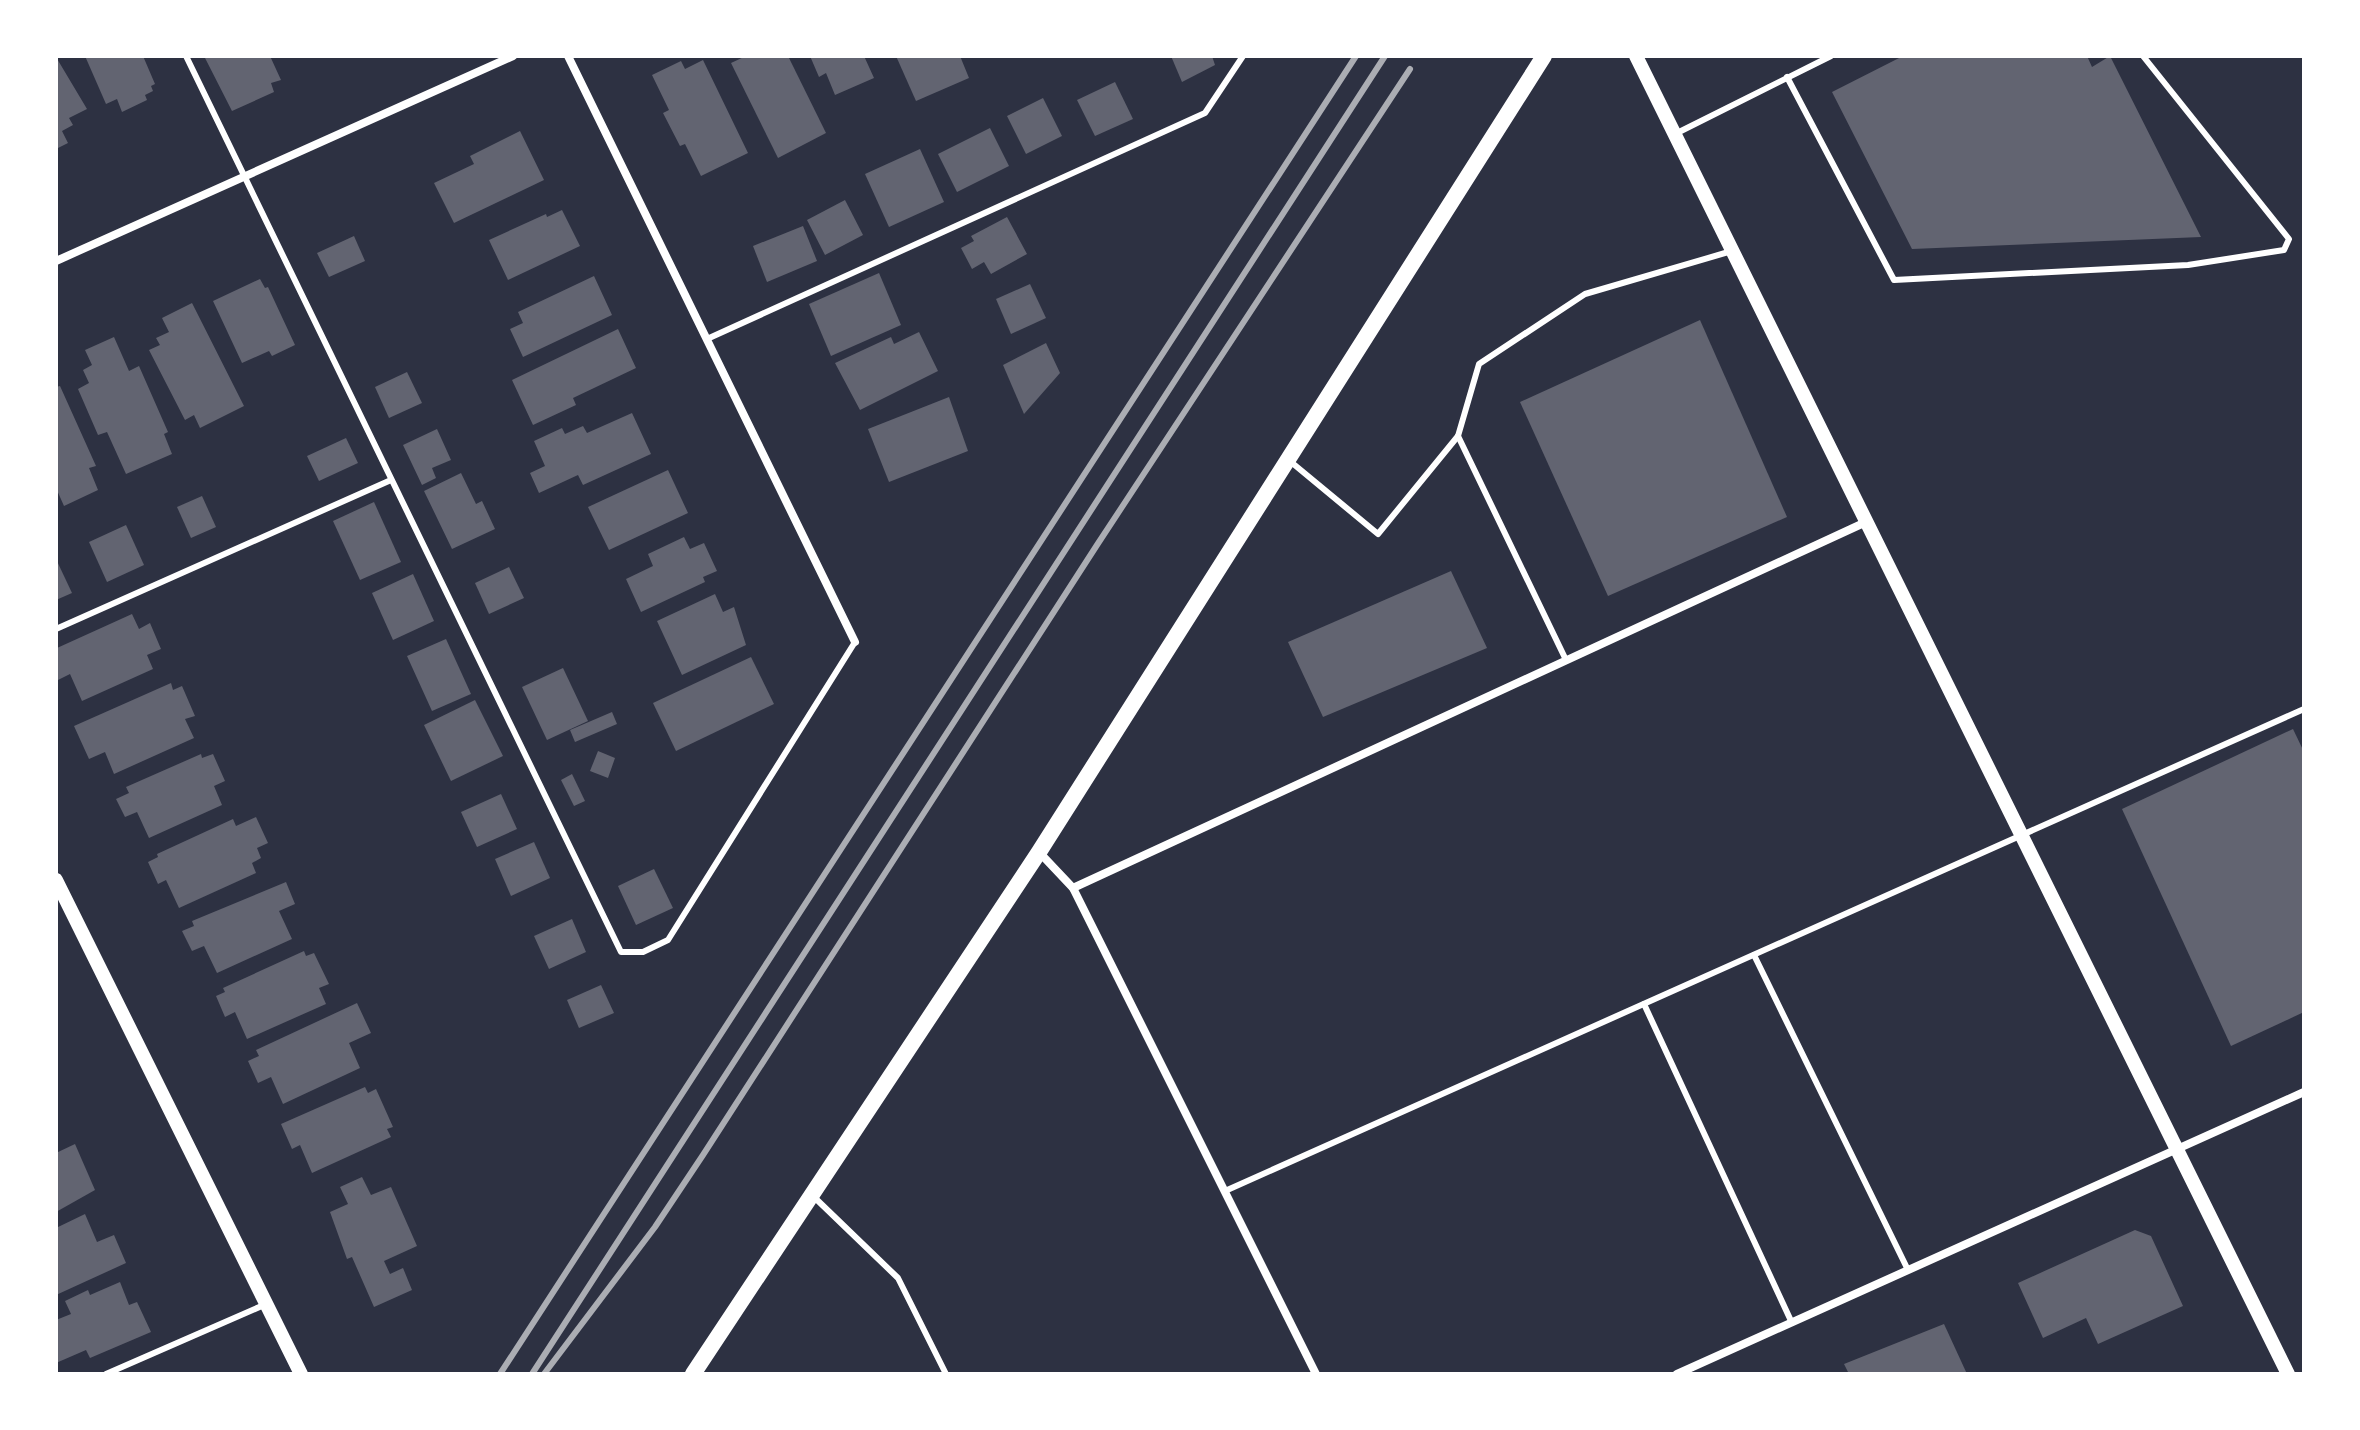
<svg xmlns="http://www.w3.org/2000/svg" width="2360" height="1430" font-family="'Source Sans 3',sans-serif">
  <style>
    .building { fill: #626471 }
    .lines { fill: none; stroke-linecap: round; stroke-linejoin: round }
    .service { stroke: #fff; stroke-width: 6 }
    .minor { stroke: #fff; stroke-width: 8 }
    .tertiary { stroke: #fff; stroke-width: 14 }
    .secondary { stroke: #fff; stroke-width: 16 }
    .rail { stroke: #abadb3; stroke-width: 6 }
  </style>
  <rect width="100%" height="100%" fill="#2d3142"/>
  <!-- building -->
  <g class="building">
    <path d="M85 56H143L155 84 151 86 153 91 145 95 147 100 122 112 117 99 106 104Z"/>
    <path d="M204 56H270L281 80 271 83 274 92 232 111Z"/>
    <path d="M746 56H788L826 133 778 158 731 63Z"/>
    <path d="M810 56H864L874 78 835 95 826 73 819 77Z"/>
    <path d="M896 56H960L969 78 916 101Z"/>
    <path d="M1171 56H1212L1215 65 1182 82Z"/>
    <path d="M1903 56H2087L2092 67 2110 56 2201 237 1912 249 1832 92Z"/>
    <path d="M56 57 87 109 69 118 73 125 62 131 68 143 56 149Z"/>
    <path d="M703 60 748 153 701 176 685 144 680 146 663 113 669 110 652 75 681 61 685 69Z"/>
    <path d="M1115 82 1133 119 1095 136 1077 100Z"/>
    <path d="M1043 98 1062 136 1026 154 1007 116Z"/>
    <path d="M990 128 1009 166 957 192 938 154Z"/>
    <path d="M520 131 544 180 454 223 434 183 474 164 470 156Z"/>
    <path d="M920 149 944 202 889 227 865 174Z"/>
    <path d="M845 200 863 235 825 255 807 220Z"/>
    <path d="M562 210 580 246 508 280 489 240 546 214 547 217Z"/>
    <path d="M1007 217 1027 254 991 274 984 262 972 269 961 248 974 241 971 236Z"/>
    <path d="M803 226 817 261 767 282 753 246Z"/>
    <path d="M354 236 365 261 329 277 317 253Z"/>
    <path d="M879 273 901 325 831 356 809 304Z"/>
    <path d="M594 276 612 315 523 357 510 329 523 323 518 312Z"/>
    <path d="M260 279 265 288 268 287 295 345 272 356 269 351 242 363 213 301Z"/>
    <path d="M1030 284 1046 318 1011 334 996 299Z"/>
    <path d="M192 303 244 406 200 428 194 415 185 420 149 350 160 345 156 338 169 332 162 318Z"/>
    <path d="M1700 320 1787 517 1608 596 1520 402Z"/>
    <path d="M618 329 636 368 573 398 576 405 533 425 512 380Z"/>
    <path d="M919 332 938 371 860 410 835 363 891 337 894 344Z"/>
    <path d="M114 337 129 371 139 366 168 432 164 434 172 454 126 474 107 432 98 435 78 389 89 383 83 370 92 365 85 350Z"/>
    <path d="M1046 343 1060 373 1024 414 1003 365Z"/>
    <path d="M407 372 422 403 389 418 375 387Z"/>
    <path d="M60 386 96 466 89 468 98 490 64 506 56 488V387Z"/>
    <path d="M949 397 968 451 889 482 868 429Z"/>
    <path d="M632 413 651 454 583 485 578 475 539 493 530 473 545 466 534 441 562 428 565 434 583 426 587 433Z"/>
    <path d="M437 429 451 460 432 468 436 478 422 485 403 445Z"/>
    <path d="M346 438 358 463 319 481 307 456Z"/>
    <path d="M668 470 688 513 609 550 588 507Z"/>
    <path d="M461 473 476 504 482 501 495 529 452 549 424 491Z"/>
    <path d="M202 496 216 527 191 538 177 507Z"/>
    <path d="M374 502 401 562 360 580 333 521Z"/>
    <path d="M126 525 144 565 107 582 89 542Z"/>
    <path d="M684 537 690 549 704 543 717 571 703 577 705 582 641 612 626 579 653 566 648 554Z"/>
    <path d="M56 559 72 593 56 600Z"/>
    <path d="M509 567 524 598 489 614 475 583Z"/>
    <path d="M1451 571 1487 648 1323 717 1288 642Z"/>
    <path d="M413 574 434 621 393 640 372 593Z"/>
    <path d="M715 594 723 612 734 607 746 645 682 675 657 621Z"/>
    <path d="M132 614 139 629 150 623 161 649 147 655 153 669 82 701 70 674 58 680 57 648Z"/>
    <path d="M446 639 471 694 432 711 407 656Z"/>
    <path d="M751 657 774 704 676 751 653 703Z"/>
    <path d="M563 668 588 721 547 740 522 687Z"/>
    <path d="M171 683 173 690 182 686 195 716 185 719 194 738 114 774 105 752 89 759 74 726Z"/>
    <path d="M475 700 503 756 451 781 424 725Z"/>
    <path d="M612 712 617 724 575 742 570 730Z"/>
    <path d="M2293 729 2304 752V1012L2231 1046 2122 809Z"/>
    <path d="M598 751 615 758 608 778 590 771Z"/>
    <path d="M201 754 202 758 213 754 225 781 214 786 222 805 149 838 137 812 125 817 116 799 129 793 126 787Z"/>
    <path d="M572 774 585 801 574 806 561 780Z"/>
    <path d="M501 794 517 829 477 847 461 812Z"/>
    <path d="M256 817 268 843 257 848 261 858 252 863 256 873 179 908 166 880 158 884 148 862 158 857 157 854 233 819 236 826Z"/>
    <path d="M534 842 550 878 511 896 495 859Z"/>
    <path d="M654 869 673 908 636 925 618 886Z"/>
    <path d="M286 882 295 904 279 911 292 939 217 973 204 946 192 951 182 931 194 926 192 921Z"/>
    <path d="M572 919 586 952 549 969 534 936Z"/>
    <path d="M304 951 306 956 314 953 329 984 319 988 326 1004 247 1039 235 1012 225 1017 216 996 225 992 223 988Z"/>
    <path d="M601 985 614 1013 579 1028 567 1000Z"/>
    <path d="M357 1003 371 1033 349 1043 360 1068 283 1104 271 1077 258 1083 248 1061 259 1056 256 1050Z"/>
    <path d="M365 1087 368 1093 376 1089 393 1127 387 1129 391 1137 312 1173 300 1145 292 1149 281 1124Z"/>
    <path d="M75 1144 95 1190 56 1212V1153Z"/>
    <path d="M362 1177 371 1195 391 1187 417 1246 384 1261 390 1274 403 1268 412 1290 374 1307 352 1257 347 1259 330 1212 348 1204 340 1187Z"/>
    <path d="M85 1214 97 1242 114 1235 126 1263 56 1295V1228Z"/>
    <path d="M2135 1230 2151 1236 2183 1306 2098 1344 2086 1318 2043 1338 2018 1283Z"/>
    <path d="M120 1282 129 1305 137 1302 151 1332 90 1358 86 1350 56 1363V1320L71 1314 65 1301 88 1290 90 1295Z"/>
    <path d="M1944 1324 1967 1374H1849L1844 1364Z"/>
  </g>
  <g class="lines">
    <!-- service -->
    <g class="service">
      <path d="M186 56 621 952H643L668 940 855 642"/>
      <path d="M1787 77 1894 280 2188 265 2284 250 2289 239 2143 56"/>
      <path d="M1675 134 1831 56"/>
      <path d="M707 339 1205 113 1243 56"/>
      <path d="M1458 436 1566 660"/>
      <path d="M1291 462 1378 534 1458 436 1479 364 1585 294 1732 251"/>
      <path d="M56 629 391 480"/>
      <path d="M1754 955 1908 1270"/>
      <path d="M1644 1004 1792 1323"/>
      <path d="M1225 1191 2304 709"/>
      <path d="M814 1197 898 1278 946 1374"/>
      <path d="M106 1374 264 1305"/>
    </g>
    <!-- minor -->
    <g class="minor">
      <path d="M568 56 855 642"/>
      <path d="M56 261 513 56"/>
      <path d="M1039 852 1073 888 1316 1374"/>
      <path d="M1073 888 1866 522"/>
      <path d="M1677 1374 2304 1092"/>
    </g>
    <!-- tertiary -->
    <g class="tertiary">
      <path d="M1636 56 2288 1374"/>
      <path d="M56 880 301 1374"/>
    </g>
    <!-- secondary -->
    <path class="secondary" d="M693 1374 1039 852 1544 56"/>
    <!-- rail -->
    <g class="rail">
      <path d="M500 1374 1356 56"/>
      <path d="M532 1374 1385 56"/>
      <path d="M544 1374 655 1227 703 1155 1097 545 1410 69"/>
    </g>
  </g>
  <!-- border -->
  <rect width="2360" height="1430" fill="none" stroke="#ffffff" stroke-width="116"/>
</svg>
